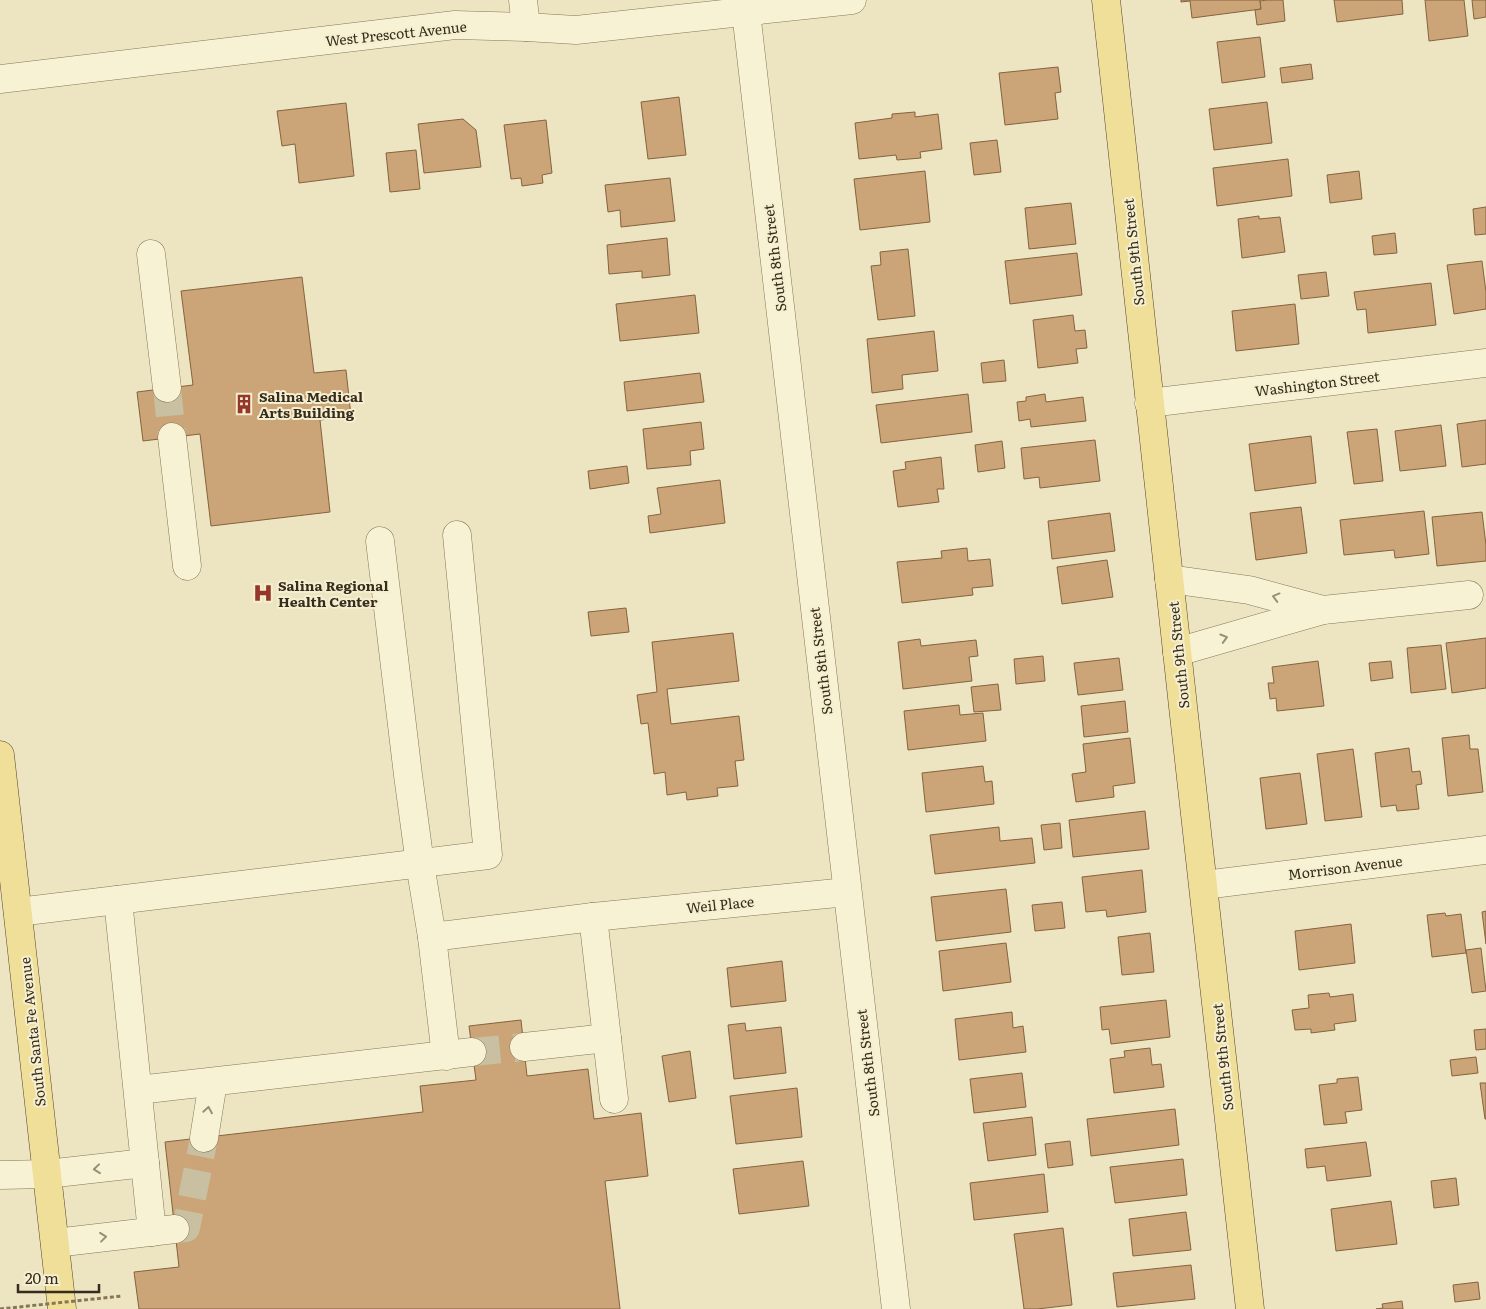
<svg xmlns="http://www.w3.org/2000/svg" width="1486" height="1309" font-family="Literata,serif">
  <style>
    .building { fill: #cba477; stroke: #85633f }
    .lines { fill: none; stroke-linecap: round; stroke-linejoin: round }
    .minor-tunnel { stroke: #c8c0a0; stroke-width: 28; stroke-dasharray: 28 14; stroke-linecap: butt }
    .minor-casing { stroke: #867659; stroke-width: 29 }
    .major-casing { stroke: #54442d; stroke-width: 29 }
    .minor { stroke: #f8f2d4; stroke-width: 28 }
    .major { stroke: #f0df99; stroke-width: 28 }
    .path-bridge { stroke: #867659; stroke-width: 3; stroke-dasharray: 4 2.5; stroke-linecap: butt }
    .oneway { stroke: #978f78 }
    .labels { text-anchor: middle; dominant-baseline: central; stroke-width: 4; stroke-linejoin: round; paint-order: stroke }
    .street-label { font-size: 14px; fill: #362c1d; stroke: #f5efd0 }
    .poi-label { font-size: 14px; font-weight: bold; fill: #362c1d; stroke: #f5efd0; text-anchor: start }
  </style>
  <rect width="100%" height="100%" fill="#ede5c1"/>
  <!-- building -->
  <g class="building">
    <path d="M1181 0H1260L1261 9 1192 18 1190 1 1181 2Z"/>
    <path d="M1267 0H1283L1285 21 1257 25 1255 10 1261 9 1260 1Z"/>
    <path d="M1334 0H1402L1403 14 1337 22Z"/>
    <path d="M1425 0H1464L1468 36 1429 41Z"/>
    <path d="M1472 0H1486V17L1474 19Z"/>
    <path d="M1260 37 1265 77 1222 83 1217 42Z"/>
    <path d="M1311 64 1313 79 1282 83 1280 68Z"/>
    <path d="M1058 67 1061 92 1055 93 1058 119 1005 125 999 73Z"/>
    <path d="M679 97 686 155 648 159 641 102Z"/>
    <path d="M1267 102 1272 143 1214 150 1209 109Z"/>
    <path d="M346 103 354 176 299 183 295 144 282 146 277 111Z"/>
    <path d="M915 112V117L938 114 942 149 920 152 921 158 897 160 896 155 859 159 855 123 892 118V114Z"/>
    <path d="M463 119 476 130 481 167 424 173 418 124Z"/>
    <path d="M546 120 552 173 542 175 543 183 522 186 521 178 511 179 504 125Z"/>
    <path d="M997 140 1001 172 974 175 970 143Z"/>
    <path d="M416 150 420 189 390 192 386 153Z"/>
    <path d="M1288 159 1292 196 1217 206 1213 168Z"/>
    <path d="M925 171 930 222 860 230 854 179Z"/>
    <path d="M1359 171 1362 199 1330 203 1327 175Z"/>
    <path d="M670 178 675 221 621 227 620 210 608 212 605 185Z"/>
    <path d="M1071 203 1076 244 1029 249 1025 208Z"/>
    <path d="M1486 207V234L1475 235 1473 209Z"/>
    <path d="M1259 216V219L1280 217 1285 252 1242 258 1238 219Z"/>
    <path d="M1395 233 1397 253 1374 255 1372 236Z"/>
    <path d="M667 238 670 275 642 278V271L609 274 607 245Z"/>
    <path d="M908 249 915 316 878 320 871 266 881 265 880 252Z"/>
    <path d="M1077 253 1082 295 1010 304 1005 261Z"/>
    <path d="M1482 261 1486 292V309L1454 314 1447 265Z"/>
    <path d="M1326 272 1329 296 1301 299 1298 275Z"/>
    <path d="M302 277 314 373 346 370 351 416 320 420 330 512 211 526 200 434 143 441 137 392 193 385 181 291Z"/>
    <path d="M1431 283 1436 325 1368 333 1366 309 1357 310 1354 292Z"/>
    <path d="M695 295 699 333 620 341 616 304Z"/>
    <path d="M1295 304 1299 344 1236 351 1232 311Z"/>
    <path d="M1073 315 1075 331 1085 330 1087 348 1076 349 1078 363 1038 368 1033 320Z"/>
    <path d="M934 331 938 371 902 375 903 389 872 393 867 339Z"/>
    <path d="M1004 360 1006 381 983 383 981 363Z"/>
    <path d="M700 373 704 402 627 411 624 382Z"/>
    <path d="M968 394 972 432 881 443 876 405Z"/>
    <path d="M1045 394 1046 402 1083 397 1086 421 1031 427 1030 419 1019 421 1017 402 1026 401V397Z"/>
    <path d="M1486 420V464L1462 467 1457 424Z"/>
    <path d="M701 422 704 449 690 451 691 465 647 469 643 429Z"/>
    <path d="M1441 425 1446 466 1400 471 1395 431Z"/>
    <path d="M1377 429 1383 481 1354 484 1347 432Z"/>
    <path d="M1311 436 1316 483 1255 491 1249 444Z"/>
    <path d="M1095 440 1100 481 1040 488 1039 477 1024 479 1021 448Z"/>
    <path d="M1002 441 1005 468 978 472 975 445Z"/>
    <path d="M941 457 944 489H937L939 502 898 507 893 471 906 469 905 462Z"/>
    <path d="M627 466 629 483 590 489 588 471Z"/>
    <path d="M720 480 725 523 650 533 648 516 661 514 657 488Z"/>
    <path d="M1301 507 1307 553 1256 560 1250 513Z"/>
    <path d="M1424 511 1429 554 1395 558 1394 550 1344 555 1340 520Z"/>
    <path d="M1482 512 1486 545V561L1437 566 1432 517Z"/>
    <path d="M1110 513 1115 551 1052 559 1048 521Z"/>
    <path d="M967 548 968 561 990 559 993 586 972 588 973 595 902 603 897 562 942 558 941 551Z"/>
    <path d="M1107 560 1113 597 1062 604 1057 567Z"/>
    <path d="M626 608 629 632 591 636 588 612Z"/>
    <path d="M733 633 739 681 667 689 671 724 739 716 744 760 735 761 738 786 717 788 718 796 687 800 686 792 667 795 665 772 654 774 648 723 641 724 637 695 657 692 652 642Z"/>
    <path d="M1486 638V688L1452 693 1446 643Z"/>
    <path d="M920 639 921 646 976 640 978 656 969 657 972 681 903 689 898 642Z"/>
    <path d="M1441 645 1446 689 1411 693 1407 648Z"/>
    <path d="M1043 656 1045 681 1016 684 1014 659Z"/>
    <path d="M1119 658 1123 690 1078 695 1074 663Z"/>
    <path d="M1318 661 1324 706 1277 711 1276 698 1270 699 1268 683H1274L1272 667Z"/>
    <path d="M1391 661 1393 678 1371 681 1369 663Z"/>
    <path d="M998 684 1001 710 974 712 971 687Z"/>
    <path d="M1125 701 1128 732 1084 737 1081 706Z"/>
    <path d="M959 705 960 715 983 713 986 741 908 750 904 711Z"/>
    <path d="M1469 735 1470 749H1478L1483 792 1448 796 1442 738Z"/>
    <path d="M1130 738 1135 783 1113 786 1114 797 1076 802 1072 774 1086 772 1083 744Z"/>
    <path d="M1409 748 1412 772 1420 771 1422 784 1416 785 1419 809 1397 811 1396 805 1381 807 1375 753Z"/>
    <path d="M1353 749 1362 817 1325 821 1317 754Z"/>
    <path d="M983 766 985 782 992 781 994 804 926 812 922 773Z"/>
    <path d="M1300 773 1307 824 1266 829 1260 778Z"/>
    <path d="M1145 811 1149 849 1073 857 1069 820Z"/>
    <path d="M1060 823 1062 848 1044 850 1041 825Z"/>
    <path d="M999 827 1000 841 1032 838 1035 863 935 874 930 835Z"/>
    <path d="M1142 870 1146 912 1107 917 1106 910 1086 912 1082 877Z"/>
    <path d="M1006 889 1011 932 936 941 931 897Z"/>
    <path d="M1062 902 1065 928 1035 931 1032 905Z"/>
    <path d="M1486 911V944L1482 912Z"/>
    <path d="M1445 913 1446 916 1461 914 1466 953 1432 957 1427 915Z"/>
    <path d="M1351 924 1355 963 1299 970 1295 931Z"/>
    <path d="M1150 933 1154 972 1122 975 1118 937Z"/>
    <path d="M1006 943 1011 982 943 991 939 951Z"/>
    <path d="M1481 948 1486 991 1472 993 1466 950Z"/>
    <path d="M782 961 786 1001 731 1007 727 968Z"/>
    <path d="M1329 993 1330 997 1353 994 1356 1021 1334 1024 1335 1030 1311 1033V1029L1295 1030 1292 1010 1309 1008 1308 995Z"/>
    <path d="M1166 1000 1170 1037 1111 1044 1109 1029 1102 1030 1100 1007Z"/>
    <path d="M1012 1012 1013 1028 1023 1026 1026 1052 959 1060 955 1019Z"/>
    <path d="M521 1020 527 1076 588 1069 594 1119 641 1113 648 1176 605 1181 620 1309H139L134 1272 179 1267 165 1142 423 1112 420 1086 476 1080 469 1026Z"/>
    <path d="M745 1023 746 1031 781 1027 786 1073 734 1079 728 1025Z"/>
    <path d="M1486 1029V1049L1476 1050 1474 1030Z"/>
    <path d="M1150 1048 1152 1065 1161 1064 1164 1087 1114 1093 1110 1059 1125 1057 1124 1051Z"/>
    <path d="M690 1051 696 1098 669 1102 662 1056Z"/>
    <path d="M1476 1057 1478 1073 1452 1076 1450 1060Z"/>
    <path d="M1022 1073 1026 1107 974 1113 970 1079Z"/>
    <path d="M1358 1077 1362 1110 1345 1112 1347 1123 1324 1125 1319 1085 1337 1083V1079Z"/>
    <path d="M1480 1083H1486V1119H1485Z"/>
    <path d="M797 1088 802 1137 736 1144 730 1096Z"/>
    <path d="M1175 1109 1179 1145 1091 1156 1087 1119Z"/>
    <path d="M1032 1117 1036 1155 988 1161 983 1123Z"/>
    <path d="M1070 1141 1073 1165 1048 1168 1045 1144Z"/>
    <path d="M1366 1142 1371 1176 1327 1181 1325 1166 1307 1168 1305 1149Z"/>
    <path d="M1183 1159 1187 1195 1115 1203 1110 1167Z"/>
    <path d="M803 1161 809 1206 739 1214 733 1169Z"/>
    <path d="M1044 1174 1048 1212 974 1220 970 1183Z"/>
    <path d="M1456 1178 1459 1205 1434 1208 1431 1181Z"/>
    <path d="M1391 1201 1397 1244 1336 1251 1331 1209Z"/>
    <path d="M1186 1212 1191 1250 1133 1256 1129 1219Z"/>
    <path d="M1063 1228 1072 1305 1037 1309H1024L1014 1234Z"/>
    <path d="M1191 1265 1195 1299 1117 1307 1113 1273Z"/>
    <path d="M1478 1282 1480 1299 1455 1302 1453 1285Z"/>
    <path d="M1402 1301 1403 1309H1376L1383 1308 1382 1304Z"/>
  </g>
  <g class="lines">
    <!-- minor-tunnel -->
    <g class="minor-tunnel">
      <path d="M167 388 172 437"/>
      <path d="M472 1052 524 1047"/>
      <path d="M175 1229 186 1228 204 1138"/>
    </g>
    <defs>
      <g id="minor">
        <path d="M523 0 526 27"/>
        <path d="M746 12 896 1309"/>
        <path d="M0 79 455 25 526 27 576 30 852 0"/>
        <path d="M151 254 167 388"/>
        <path d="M1149 403 1486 363"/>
        <path d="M172 437 187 566"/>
        <path d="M380 541 408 775 420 864 432 937 446 1056"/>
        <path d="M1169 579 1249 590 1323 610"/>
        <path d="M1177 652 1323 610 1469 595"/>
        <path d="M1204 885 1486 850"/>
        <path d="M118 900 152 1232"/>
        <path d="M18 912 488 855 457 535"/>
        <path d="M593 917 614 1099"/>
        <path d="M432 937 593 917 847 892"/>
        <path d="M524 1047 607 1038"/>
        <path d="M138 1090 472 1052"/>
        <path d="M204 1138 213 1082"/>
        <path d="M0 1175 47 1174 145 1163"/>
        <path d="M55 1243 175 1229"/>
      </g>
      <g id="major">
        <path d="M1106 0C1152 436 1202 873 1250 1309"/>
        <path d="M0 755 62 1309"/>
      </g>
    </defs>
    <!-- minor casing -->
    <use href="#minor" class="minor-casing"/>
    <!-- major casing -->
    <use href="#major" class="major-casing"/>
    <!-- minor -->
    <use href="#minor" class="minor"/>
    <!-- major -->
    <use href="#major" class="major"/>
    <!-- path-bridge -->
    <path class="path-bridge" d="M0 1309 122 1296"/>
  </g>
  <!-- one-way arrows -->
  <defs><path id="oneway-chevron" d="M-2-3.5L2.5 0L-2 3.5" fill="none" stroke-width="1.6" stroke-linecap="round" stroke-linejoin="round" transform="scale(1.25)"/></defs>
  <g class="oneway">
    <use href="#oneway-chevron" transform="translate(1276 597) rotate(-165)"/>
    <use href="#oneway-chevron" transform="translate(1224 638) rotate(-16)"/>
    <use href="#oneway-chevron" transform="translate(208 1110) rotate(-81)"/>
    <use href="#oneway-chevron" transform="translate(97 1169) rotate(174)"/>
    <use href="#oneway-chevron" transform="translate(103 1237) rotate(-7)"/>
  </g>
  <!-- icons -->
  <defs>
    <symbol id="building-bare" viewBox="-9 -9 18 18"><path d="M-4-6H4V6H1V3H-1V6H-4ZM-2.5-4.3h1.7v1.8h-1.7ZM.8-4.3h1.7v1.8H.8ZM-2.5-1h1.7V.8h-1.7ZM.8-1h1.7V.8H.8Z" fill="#94362a" stroke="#f5efd0" stroke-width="2.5" paint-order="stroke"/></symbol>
    <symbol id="hospital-bare" viewBox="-9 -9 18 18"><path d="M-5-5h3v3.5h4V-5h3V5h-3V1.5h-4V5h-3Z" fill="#94362a" stroke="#f5efd0" stroke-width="2.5" paint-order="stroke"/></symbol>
  </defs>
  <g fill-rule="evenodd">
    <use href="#building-bare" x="230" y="390" width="28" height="28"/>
    <use href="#hospital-bare" x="249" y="579" width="28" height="28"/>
  </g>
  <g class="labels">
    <!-- street labels -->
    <g class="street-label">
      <text transform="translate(396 33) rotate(-6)">West Prescott Avenue</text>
      <text transform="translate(1133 252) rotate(-96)">South 9th Street</text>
      <text transform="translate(774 258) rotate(-97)">South 8th Street</text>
      <text transform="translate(1317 383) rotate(-7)">Washington Street</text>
      <text transform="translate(1178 655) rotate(-96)">South 9th Street</text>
      <text transform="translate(820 661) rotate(-97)">South 8th Street</text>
      <text transform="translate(1345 867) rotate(-7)">Morrison Avenue</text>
      <text transform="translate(720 904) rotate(-6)">Weil Place</text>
      <text transform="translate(32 1032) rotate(-96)">South Santa Fe Avenue</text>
      <text transform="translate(1222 1057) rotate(-96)">South 9th Street</text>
      <text transform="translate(867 1063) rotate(-97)">South 8th Street</text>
    </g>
    <!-- poi labels -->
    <g class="poi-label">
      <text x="259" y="396">Salina Medical<tspan x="259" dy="16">Arts Building</tspan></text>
      <text x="278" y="585">Salina Regional<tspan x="278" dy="16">Health Center</tspan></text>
    </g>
  </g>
  <!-- scale -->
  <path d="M18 1284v8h81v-8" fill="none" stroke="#362c1d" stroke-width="2.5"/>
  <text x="25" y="1284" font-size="15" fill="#362c1d" stroke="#f5efd0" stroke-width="4" paint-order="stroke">20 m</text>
</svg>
